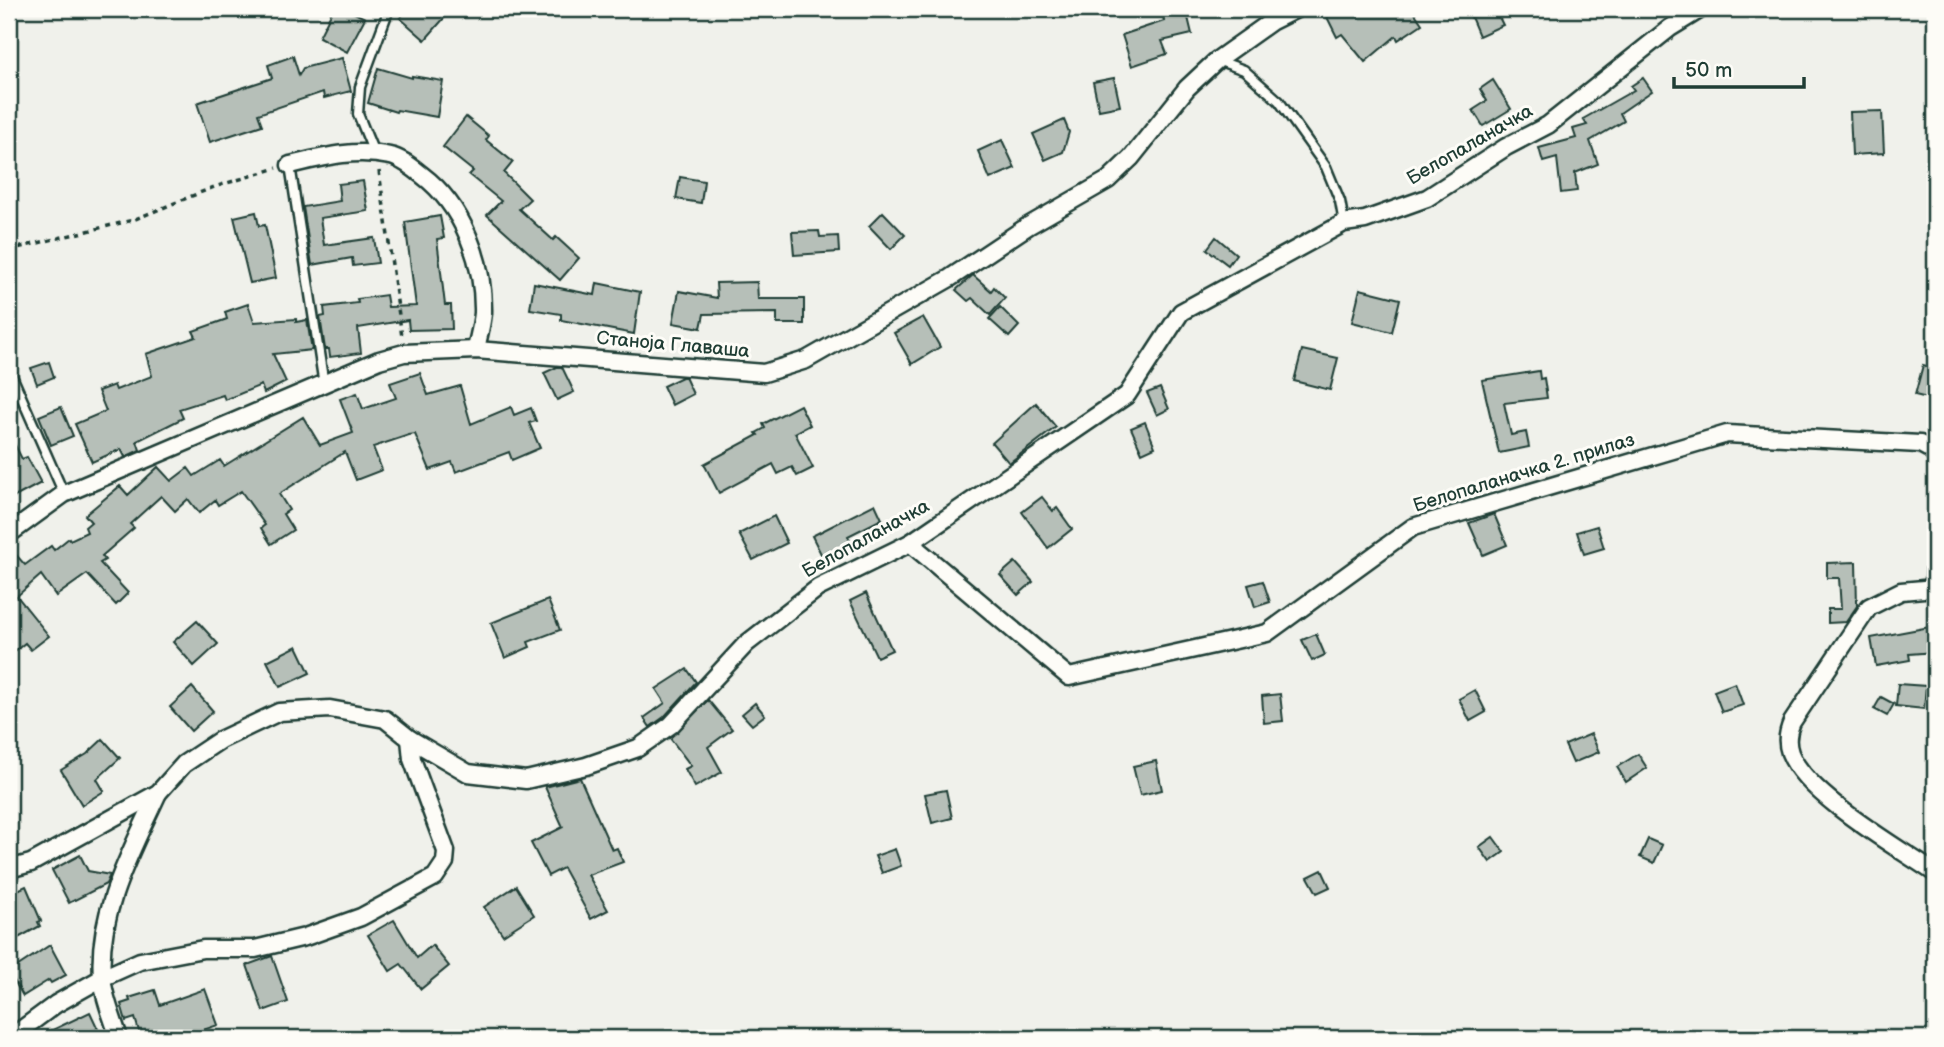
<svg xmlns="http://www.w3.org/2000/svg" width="1944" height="1047" font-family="'Balsamiq Sans',sans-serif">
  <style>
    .building { fill: #b6bfb8; stroke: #1f3d34; stroke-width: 2 }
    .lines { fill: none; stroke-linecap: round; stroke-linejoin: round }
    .lane-casing { stroke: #1f3d34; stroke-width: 13 }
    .street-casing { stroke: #1f3d34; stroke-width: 21 }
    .path { stroke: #1f3d34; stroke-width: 3.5; stroke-dasharray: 5 5; stroke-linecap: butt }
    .lane { stroke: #fdfcf7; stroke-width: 8 }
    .street { stroke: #fdfcf7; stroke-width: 16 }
    .labels { text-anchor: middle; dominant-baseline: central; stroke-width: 6; stroke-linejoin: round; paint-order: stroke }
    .street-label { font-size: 19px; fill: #1f3d34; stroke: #fdfcf7 }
  </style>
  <rect width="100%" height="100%" fill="#f0f1eb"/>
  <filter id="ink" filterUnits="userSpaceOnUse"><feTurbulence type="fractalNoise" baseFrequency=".0143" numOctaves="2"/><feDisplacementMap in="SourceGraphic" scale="14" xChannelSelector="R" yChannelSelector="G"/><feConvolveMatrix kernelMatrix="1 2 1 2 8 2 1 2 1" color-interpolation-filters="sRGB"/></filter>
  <g filter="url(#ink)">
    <!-- building -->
    <g class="building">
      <path d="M333 9H346L365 18 347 52 319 37Z"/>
      <path d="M408 9H452L425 40 400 18Z"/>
      <path d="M1161 9H1186L1192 34 1162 41 1167 54 1132 66 1122 35 1164 21Z"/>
      <path d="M1344 9H1412L1422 24 1398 40 1396 36 1365 62 1342 34 1337 37 1327 17Z"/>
      <path d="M1489 9H1495L1503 25 1479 36 1471 17Z"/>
      <path d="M293 56 299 75 303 68 342 58 351 91 324 98 323 92 258 114 262 125 210 142 197 103 272 78 268 65Z"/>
      <path d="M378 68 412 78V76L443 81 437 117 397 110 396 112 368 103Z"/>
      <path d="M1114 78 1120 106 1099 110 1093 82Z"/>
      <path d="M1643 78 1652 91 1620 113 1624 121 1590 141 1598 164 1575 173 1577 191 1561 193 1557 158 1543 162 1539 148 1576 138 1573 129 1587 125 1583 119 1634 90 1631 86Z"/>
      <path d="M1493 80 1511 109 1483 126 1473 110 1487 101 1480 89Z"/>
      <path d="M1882 111 1884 153 1852 155 1850 112Z"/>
      <path d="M466 117 489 136 486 140 513 162 504 173 530 199 519 209 553 240 556 237 579 258 560 280 487 215 501 201 469 175 473 171 443 147Z"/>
      <path d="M1064 120 1069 132 1063 152 1045 160 1033 134Z"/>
      <path d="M1002 140 1015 168 990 179 978 151Z"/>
      <path d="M680 177 704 181 701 203 676 199Z"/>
      <path d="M363 181 368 211 320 218 324 245 374 238 378 263 353 266 352 258 312 265 303 207 340 201 338 184Z"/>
      <path d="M256 212 259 226 265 225 276 278 250 283 234 217Z"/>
      <path d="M883 212 905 235 891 249 869 226Z"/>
      <path d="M440 216 444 238 437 239 445 305H451L452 329 409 330 408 320 358 328 361 353 330 357 329 349H325L320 317 325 316 324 307 358 303 357 299 386 295 388 307 416 306 405 222Z"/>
      <path d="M819 231 820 237 838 236 839 252 794 255 792 232Z"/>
      <path d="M1216 237 1236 254 1228 265 1207 249Z"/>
      <path d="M973 275 991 291 994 287 1005 298 990 315 972 298 968 301 956 290Z"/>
      <path d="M757 282 758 299H804V324H777V313L704 314 701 328 673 323 679 291 717 298 716 283Z"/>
      <path d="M534 283 595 295 597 283 640 292 634 334 561 320V314L530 309Z"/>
      <path d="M1360 289 1400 299 1392 332 1352 322Z"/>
      <path d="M248 304 254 322 296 319V322L307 320 312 350 273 354 286 382 264 393 261 385 225 400 223 395 179 409 183 418 137 441 140 450 125 457 121 449 92 462 75 424 106 411 98 391 114 385 116 390 152 376 146 354 196 337 193 331 227 319 225 312Z"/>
      <path d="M1000 307 1019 326 1009 337 989 319Z"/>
      <path d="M923 317 940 347 912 364 894 333Z"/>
      <path d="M1302 350 1338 358 1330 390 1294 381Z"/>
      <path d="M49 362 54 377 37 384 31 368Z"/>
      <path d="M1923 365 1935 368V400L1915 395Z"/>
      <path d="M557 367H562L574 392 557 400 544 373Z"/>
      <path d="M1539 371 1540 379 1544 378 1547 398 1504 403 1511 435 1526 432 1529 447 1499 453 1482 380Z"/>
      <path d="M420 373 428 395 460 386 471 424 511 407 514 415 531 408 536 421 529 423 540 448 512 460 509 452 456 472 452 462 430 470 415 434 409 435 373 447 382 470 356 480 345 452 279 494 289 510 283 514 293 530 271 544 261 528 265 525 241 491 218 505 215 500 199 513 188 499 175 511 161 496 130 524 134 528 102 556 105 560 100 563 128 593 116 605 87 574 56 596 41 575 17 596 49 636 31 650 25 643 9 656V547L25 565 51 546 54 550 69 538 70 540 87 532 85 527 91 522 85 515 120 486 128 495 158 467 171 481 188 468 194 476 220 460 224 466 303 417 320 445 353 433 340 399 357 393 363 409 396 398 390 383Z"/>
      <path d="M682 377H685L693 394 672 405 663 386Z"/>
      <path d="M1160 388 1169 409 1157 415 1147 393Z"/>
      <path d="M1036 403 1056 427 1009 463 992 443Z"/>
      <path d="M800 405 810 425 795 433 813 468 797 476 792 467 778 474 773 464 719 493 704 464 758 435 756 433 765 428 763 424Z"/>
      <path d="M61 407 73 436 51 445 39 416Z"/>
      <path d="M1145 422 1155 447 1142 453 1131 428Z"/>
      <path d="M9 433 22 459 27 457 41 483 9 500Z"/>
      <path d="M1042 497 1053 511 1057 508 1072 529 1048 548 1022 512Z"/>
      <path d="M875 504 882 519 848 536 853 548 825 562 812 536Z"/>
      <path d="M1494 514 1507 545 1483 555 1469 523Z"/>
      <path d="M774 516 787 543 753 560 739 534Z"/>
      <path d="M1597 526 1604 548 1584 554 1577 532Z"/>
      <path d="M1015 562 1033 582 1018 595 1000 575Z"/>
      <path d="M1856 562 1857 606 1846 622 1828 623V609H1841L1839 578H1827V563Z"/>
      <path d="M1263 581 1270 602 1255 607 1248 585Z"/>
      <path d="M866 593 892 650 877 657 850 601Z"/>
      <path d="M548 600 560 630 528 642 530 647 505 658 491 623Z"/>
      <path d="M197 621 218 644 194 666 173 642Z"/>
      <path d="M1935 626V652L1909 654 1910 660 1876 666 1871 638Z"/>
      <path d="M1316 634 1325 655 1312 661 1302 640Z"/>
      <path d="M297 646 310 673 280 687 267 661Z"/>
      <path d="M687 669 696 682 664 717 650 727 644 718 665 703 656 689Z"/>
      <path d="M1735 683 1743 705 1722 712 1714 691Z"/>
      <path d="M1898 684 1926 686 1924 709 1896 706Z"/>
      <path d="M192 687 213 711 191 731 170 707Z"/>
      <path d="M1475 690 1486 712 1470 721 1459 699Z"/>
      <path d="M1280 694 1283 721 1264 723 1262 696Z"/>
      <path d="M1881 697 1894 704 1887 716 1874 709Z"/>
      <path d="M708 700 732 729 708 747 722 772 695 787 685 769 691 766 670 738Z"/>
      <path d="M755 703 765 715 752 725 742 714Z"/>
      <path d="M1591 734 1599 752 1573 763 1565 745Z"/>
      <path d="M103 739 120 758 97 779 104 791 82 805 61 770 87 754Z"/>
      <path d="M1638 754 1647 768 1626 782 1617 767Z"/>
      <path d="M1156 761 1162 790 1140 795 1133 766Z"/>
      <path d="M580 778 612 850 617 848 623 862 588 875 608 910 591 919 563 868 548 876 531 843 563 827 545 787Z"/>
      <path d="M946 790 952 818 932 823 925 794Z"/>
      <path d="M1493 837 1504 852 1490 862 1479 847Z"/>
      <path d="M1648 839 1662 845 1654 863 1640 857Z"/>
      <path d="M895 849 901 866 882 873 875 856Z"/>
      <path d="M80 855 88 871 110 875 106 884 69 903 52 870Z"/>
      <path d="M1322 870 1330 887 1317 893 1308 877Z"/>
      <path d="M26 886 41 921 38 922 40 926 9 943V894Z"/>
      <path d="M516 886 534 915 503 935 484 907Z"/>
      <path d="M394 920 417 958 432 945 449 966 421 989 401 964 390 971 368 935Z"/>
      <path d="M50 945 66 975 51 983 49 980 23 996 9 972Z"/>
      <path d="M272 956 288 1002 263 1011 247 965Z"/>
      <path d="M205 989 218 1025 180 1038H141L135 1018 126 1021 121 1004 130 1001 129 998 155 990 160 1005Z"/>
      <path d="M90 1012 98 1029 65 1038H36Z"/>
    </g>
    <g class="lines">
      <defs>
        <g id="lane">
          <path d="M1217 60 1244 70 1279 101 1326 167 1340 201 1344 223"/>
          <path d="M374 153 358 114 360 87 389 9"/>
          <path d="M290 165 324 385"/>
          <path d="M9 369 64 494"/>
        </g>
        <g id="street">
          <path d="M290 165C323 157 355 148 390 156 401 158 413 168 422 175 463 206 484 262 483 313 482 325 478 338 476 350"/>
          <path d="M9 534 64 494 379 360 404 353 476 350 764 373 806 360 950 278 1028 226 1108 180 1131 158 1187 88 1217 60 1272 21 1296 9"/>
          <path d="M910 543 1069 677 1267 633 1413 527 1727 434 1920 444 1933 451 1935 456"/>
          <path d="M1934 588 1935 554"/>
          <path d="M1935 588 1901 591 1869 607 1792 722C1787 733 1786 742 1790 753 1806 795 1897 847 1935 873"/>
          <path d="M9 869 31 863 158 793 184 764 220 740 279 712 330 709 385 719 410 739 468 773 526 780 586 766 638 748 671 725 746 644 818 588 910 543 1127 395 1181 312 1344 223 1365 220 1427 198 1506 147 1548 125 1670 28 1701 9"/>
          <path d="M10 1038 56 1004 102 978 140 961 203 949H255L305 937 361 917 435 877 445 862 446 851 412 759 410 739"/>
          <path d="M119 1038C113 1019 103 996 102 976 97 912 132 850 158 793"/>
        </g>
      </defs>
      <!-- lane casing -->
      <use href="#lane" class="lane-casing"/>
      <!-- street casing -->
      <use href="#street" class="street-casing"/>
      <!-- path -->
      <g class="path">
        <path d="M379 171 402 337"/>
        <path d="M9 250 133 220 214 187 277 168"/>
      </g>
      <!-- lane -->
      <use href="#lane" class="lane"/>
      <!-- street -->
      <use href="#street" class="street"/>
    </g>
  </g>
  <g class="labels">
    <!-- street labels -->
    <g class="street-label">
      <text transform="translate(1470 145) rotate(-30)">Белопаланачка</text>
      <text transform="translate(673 345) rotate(5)">Станоја Главаша</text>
      <text transform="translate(1524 473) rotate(-17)">Белопаланачка 2. прилаз</text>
      <text transform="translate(866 539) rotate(-29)">Белопаланачка</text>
    </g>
  </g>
  <!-- margin -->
  <rect width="1944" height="1047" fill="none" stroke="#fdfcf7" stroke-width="35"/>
  <rect x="18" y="18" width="1909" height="1012" fill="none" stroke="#1f3d34" stroke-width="2.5" filter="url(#ink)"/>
  <!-- scale -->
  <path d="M1674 77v10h130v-10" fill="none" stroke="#1f3d34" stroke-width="3.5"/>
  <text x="1685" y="77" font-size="21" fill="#1f3d34" stroke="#fdfcf7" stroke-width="5" paint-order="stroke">50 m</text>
</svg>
